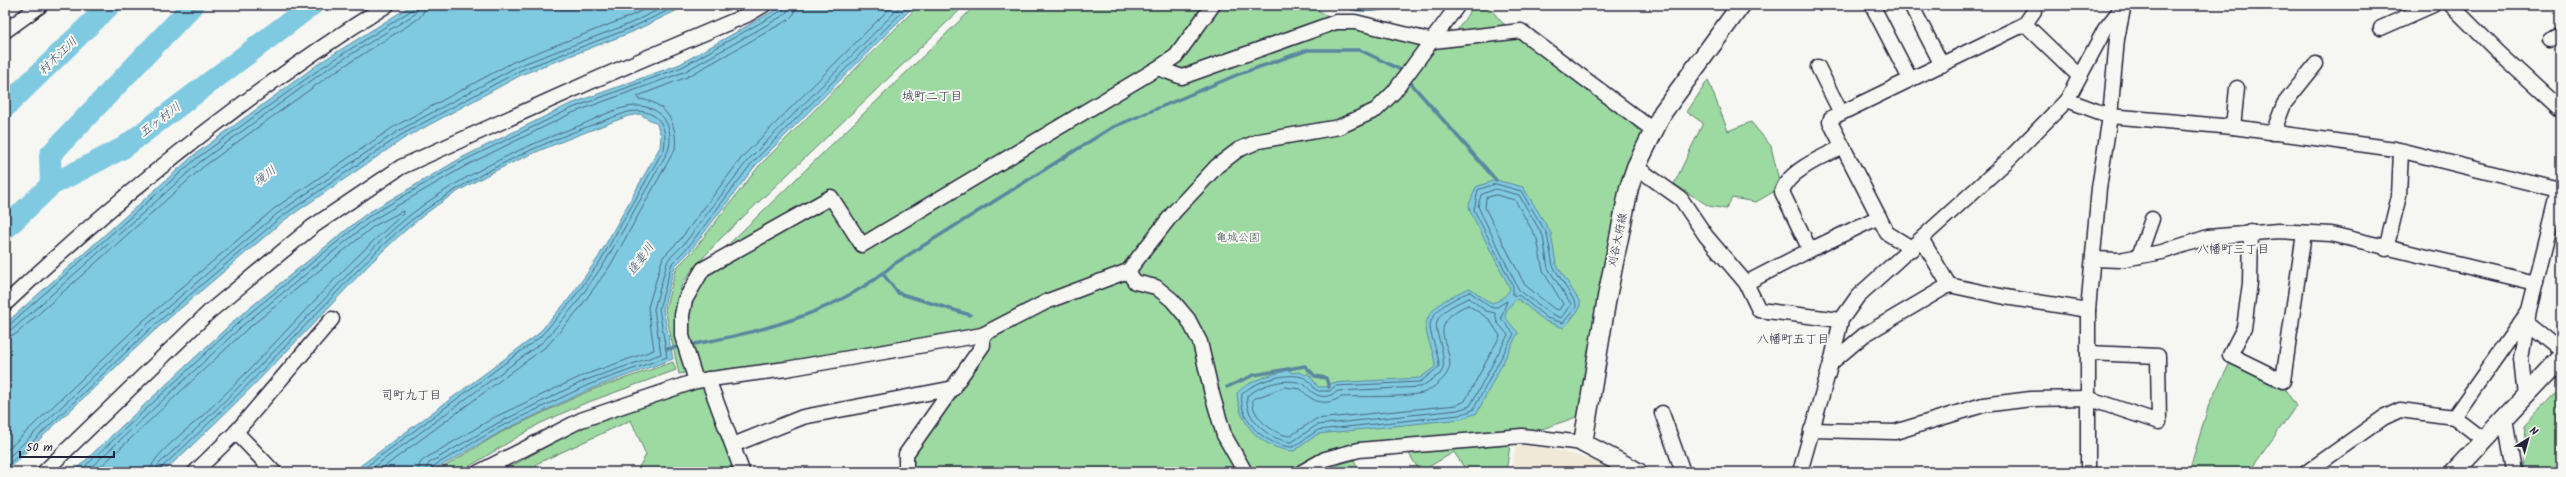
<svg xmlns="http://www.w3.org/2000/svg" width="2566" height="477" font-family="Kalam,'Klee One',sans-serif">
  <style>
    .built { fill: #f1e9d8 }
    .green { fill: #9ddaa1; stroke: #607e6e }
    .water { fill: #80cae1; stroke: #5a879f }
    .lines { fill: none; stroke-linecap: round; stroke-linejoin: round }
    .shore { stroke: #48657d; stroke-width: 1 }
    .stream { stroke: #5a879f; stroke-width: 3.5 }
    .river { stroke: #80cae1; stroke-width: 22 }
    .minor-casing { stroke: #22223b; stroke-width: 17 }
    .major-casing { stroke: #22223b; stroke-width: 21 }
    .minor { stroke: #f6f6f2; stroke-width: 14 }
    .major { stroke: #f6f6f2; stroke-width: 18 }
    .labels { text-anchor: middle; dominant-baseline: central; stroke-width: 4; stroke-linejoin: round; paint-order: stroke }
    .park-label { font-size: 11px; fill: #47595a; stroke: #f6f6f2 }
    .street-label { font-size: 11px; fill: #22223b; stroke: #f6f6f2 }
    .water-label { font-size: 12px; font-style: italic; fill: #3e546d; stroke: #f6f6f2 }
    .neighbourhood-label { font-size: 12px; fill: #22223b; stroke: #f6f6f2 }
  </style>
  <rect width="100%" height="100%" fill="#f6f6f2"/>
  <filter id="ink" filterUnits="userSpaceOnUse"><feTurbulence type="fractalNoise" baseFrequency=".025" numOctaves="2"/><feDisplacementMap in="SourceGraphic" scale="8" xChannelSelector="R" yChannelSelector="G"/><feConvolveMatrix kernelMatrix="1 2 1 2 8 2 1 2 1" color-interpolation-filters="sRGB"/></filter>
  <g filter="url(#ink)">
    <!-- built -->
    <path class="built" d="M1516 445 1549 448 1597 461 1618 472H1511Z"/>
    <!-- green -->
    <g class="green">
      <path d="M919 5H965L721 238 692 270 682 284 677 306 689 372 679 374 665 309 677 267 693 251 759 166Z"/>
      <path d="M976 5H1312L1329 18 1452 38 1474 5C1497 5 1493 19 1509 27 1512 29 1518 30 1521 31L1653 130 1636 167 1588 413 1522 436 1396 447 1302 472H906V454L982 335 696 381 682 326 703 269Z"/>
      <path d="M1708 80 1728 131 1751 122 1771 146 1779 181 1775 191 1756 202 1732 198 1726 209 1709 206 1674 184 1703 123 1687 112Z"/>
      <path d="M2232 359 2282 385 2296 406 2249 472H2189L2209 404Z"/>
      <path d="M673 362 676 370 583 404 539 424 460 472H435L502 432 591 390Z"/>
      <path d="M704 385 736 467 722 472H636L646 455 631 420 536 464 539 472H501L587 424Z"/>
      <path d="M2561 387V472H2522L2525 425Z"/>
      <path d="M1510 445 1506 472H1467L1454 452 1420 472 1408 452Z"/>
      <path d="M1354 460 1360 472H1319L1323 469Z"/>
    </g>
    <!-- water -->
    <g class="water">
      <path d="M412 5H688L632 32 523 74 403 139 283 221 154 331 5 472V324L194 155 321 62Z"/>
      <path d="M784 5H915L755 166 691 250 675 266 663 309 673 359 590 389 502 431 431 472H352L537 335 568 300 598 258 660 147 661 136 657 124 640 114 628 116C558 143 485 168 425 214 384 246 349 286 313 324 264 375 215 425 163 472H73L236 319 366 214 463 157 568 105 680 64Z"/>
      <path d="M1496 180 1523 187 1551 233 1556 264 1580 302V308L1564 328 1545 321 1518 299C1512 302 1505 310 1505 317L1518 333 1477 413 1461 419 1318 434 1294 451C1262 449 1239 425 1237 393 1251 379 1271 375 1289 370L1292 373 1299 372 1306 375 1308 373 1318 387H1329L1331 383 1420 378 1435 367C1435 353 1427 341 1426 328 1425 307 1455 294 1470 288L1490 303C1498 303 1508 295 1510 288L1470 211 1469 205 1476 187Z"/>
    </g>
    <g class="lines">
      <!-- shore -->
      <g class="shore">
        <path d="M1496 184 1521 191 1547 234 1553 266 1576 304V307L1563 323 1547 318 1520 296 1513 295V286L1474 210 1478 190Z"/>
        <path d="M1496 189 1519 195 1543 236 1548 268 1571 304 1561 318 1550 313 1519 290 1481 213 1478 206 1481 195Z"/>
        <path d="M1496 195 1515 200 1537 239 1543 271 1563 304 1559 310 1553 308 1525 285 1485 208 1486 198Z"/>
        <path d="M1470 292 1490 307H1497L1507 301 1501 318 1514 334 1473 410 1459 415 1318 430 1293 447C1267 446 1238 422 1242 394 1254 381 1294 369 1308 380 1312 383 1313 389 1318 391H1330L1335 386 1420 382 1439 367C1439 353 1432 342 1430 328 1429 310 1456 297 1470 292Z"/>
        <path d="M1469 298 1486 311 1495 313 1497 322 1508 335 1470 406 1458 410 1317 425 1292 442C1270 441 1244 419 1247 396 1262 384 1287 377 1304 384 1314 395 1323 402 1338 391L1421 387 1440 374 1443 369C1447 332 1413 321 1469 298Z"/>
        <path d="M1468 305 1489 319 1500 336 1465 401 1457 405 1316 419 1290 436C1274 435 1250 416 1253 399L1285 387 1301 389C1312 402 1325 407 1341 397 1366 396 1399 398 1423 393 1428 391 1434 387 1438 383 1474 356 1411 329 1468 305Z"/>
        <path d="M5 326 9 325 197 158 324 66 412 10 414 5"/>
        <path d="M5 331 13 329 200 162 326 70 415 14 419 5"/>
        <path d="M5 337 16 334 203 167 330 75 418 19 423 13 425 5"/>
        <path d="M5 452 144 320 275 208 395 126 515 61 626 18 654 5"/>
        <path d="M5 461 148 324 278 213 398 131 518 66 629 24 668 5"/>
        <path d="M5 468 151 328 281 217 401 135 521 70 631 28 679 5"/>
        <path d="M79 472 239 322 368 217 465 160 570 109 682 67 783 10 785 5"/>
        <path d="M86 472 242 326 371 221 467 165 572 113 684 72 786 14 790 5"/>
        <path d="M95 472 246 330 374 226 403 211V214C330 277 271 353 200 418 188 429 150 457 150 472"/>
        <path d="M156 472 159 464C213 414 264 362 315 309 349 274 382 235 422 206 471 171 524 146 581 125 603 116 631 98 654 110 669 118 673 136 668 151L605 262 575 305 544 341 367 472"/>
        <path d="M161 472 162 467C216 418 267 366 318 312 352 277 385 238 425 210 487 166 556 137 628 112 654 107 669 123 664 149L601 260 571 302 540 337 359 472"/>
        <path d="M377 472 548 345 579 309 610 266 675 149C678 124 666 101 638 99V96L687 77 788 20 794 14 796 5"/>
        <path d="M418 472 420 463 426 458 495 417 584 375 654 350 648 307 663 257 680 240 743 156 893 5"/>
        <path d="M424 472 429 463 498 423 586 380 661 354 654 309 668 260 684 244 748 160 902 5"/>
        <path d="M429 472 432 467 500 427 588 385 667 357 659 309 672 263 688 247 752 163 909 5"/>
      </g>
      <!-- stream -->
      <g class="stream">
        <path d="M1342 5C1359 14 1381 10 1399 5"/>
        <path d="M1408 80 1496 180"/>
        <path d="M883 274 898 293 970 315"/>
        <path d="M689 345C758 333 840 312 894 264L1111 128 1239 74 1308 50H1360L1401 70"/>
        <path d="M667 349 683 346"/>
        <path d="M1227 387 1254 375 1305 366 1315 376 1326 378 1329 387"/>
      </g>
      <!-- river -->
      <g class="river">
        <path d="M5 107 110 5"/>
        <path d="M51 185 50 155 193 5"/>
        <path d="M5 229 51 185 123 148 312 5"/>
      </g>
      <defs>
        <g id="minor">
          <path d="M1872 5 1910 79"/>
          <path d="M1911 5 1942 65"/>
          <path d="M2451 5 2499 53 2561 110"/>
          <path d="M2025 24 2078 75"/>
          <path d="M2381 28 2433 5"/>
          <path d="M5 31 41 5"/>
          <path d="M2550 40 2561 35"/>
          <path d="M1818 67 1841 113"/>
          <path d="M1158 68 1176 56 1213 5"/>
          <path d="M2067 100 2110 116 2233 127 2395 149 2559 190 2529 310 2521 358 2525 396"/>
          <path d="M2233 127 2237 88"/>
          <path d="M2273 133 2284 104 2316 64"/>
          <path d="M1843 147 1830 122 1831 118 2025 24 2034 11V5"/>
          <path d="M1636 167 1681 199 1706 236 1746 283 1759 310 1841 320"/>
          <path d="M1879 217 1887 233 1913 249"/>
          <path d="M2251 232 2250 283 2244 328 2230 355 2283 381 2304 233"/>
          <path d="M2386 249 2399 196 2401 151"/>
          <path d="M2139 256 2152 219"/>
          <path d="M2094 259 2119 260 2162 252 2208 237 2278 231 2331 234 2536 283"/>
          <path d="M1128 271 1135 282 1156 287 1172 300 1188 319 1200 342 1212 394 1224 435 1245 472"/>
          <path d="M1746 283 1810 250 1782 192C1787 171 1824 156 1843 147L1879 217 1810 250"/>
          <path d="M1949 285 2005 297 2088 310"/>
          <path d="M5 304C122 193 250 91 387 5"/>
          <path d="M2528 324 2561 350"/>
          <path d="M1831 363 1864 335 1949 285 1922 240"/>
          <path d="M708 379 742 471 739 472"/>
          <path d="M696 381 682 336V315L685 300 703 269 831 197 862 245 1158 68 1182 77 1336 22H1355L1433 41 1521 31 1653 130"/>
          <path d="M1662 413 1683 472"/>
          <path d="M2454 417 2528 312"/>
          <path d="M2505 418 2514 472"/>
          <path d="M1811 430 1895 432 1983 405 2031 399 2087 398 2159 422 2158 356 2088 353"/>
          <path d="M236 432 274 472"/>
          <path d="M733 445 803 417 954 388"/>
          <path d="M44 472 209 312 312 227 401 167 599 78 747 15 764 5"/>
          <path d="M195 472 236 432 332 319"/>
          <path d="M479 472 581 420 696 381 786 369 982 335 1048 301 1128 271 1174 212 1217 166 1238 150 1259 141 1339 127 1376 110 1394 92 1458 5"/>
          <path d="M906 472V454L983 345 982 335"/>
          <path d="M1302 472 1325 459 1359 450 1522 436 1583 443"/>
          <path d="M1800 472 1831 363 1841 320 1858 296 2006 162 2067 100 2105 29 2124 5"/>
          <path d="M2088 472V310L2099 188 2110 116 2117 39 2123 9"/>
          <path d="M2307 472 2383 418 2400 410 2454 417 2484 440"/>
        </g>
        <g id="major">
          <path d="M1638 472 1583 443 1607 297 1629 188 1636 167 1663 112 1741 5"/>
          <path d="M2454 472 2561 358"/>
        </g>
      </defs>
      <!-- minor casing -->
      <use href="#minor" class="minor-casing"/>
      <!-- major casing -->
      <use href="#major" class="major-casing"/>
      <!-- minor -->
      <use href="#minor" class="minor"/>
      <!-- major -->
      <use href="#major" class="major"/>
    </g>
  </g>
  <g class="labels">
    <!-- park labels -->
    <g class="park-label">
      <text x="1238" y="238">亀城公園</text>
    </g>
    <!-- street labels -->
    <g class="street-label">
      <text transform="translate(1618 240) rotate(-78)">刈谷大府線</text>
    </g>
    <!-- water labels -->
    <g class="water-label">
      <text transform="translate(58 56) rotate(-44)">村木江川</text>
      <text transform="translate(160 120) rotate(-37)">五ヶ村川</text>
      <text transform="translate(265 176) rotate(-38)">境川</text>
      <text transform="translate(641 259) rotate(-54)">逢妻川</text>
    </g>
    <!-- neighbourhood labels -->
    <g class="neighbourhood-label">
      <text x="932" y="96">城町二丁目</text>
      <text x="2233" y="249">八幡町三丁目</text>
      <text x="1793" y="339">八幡町五丁目</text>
      <text x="411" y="395">司町九丁目</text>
    </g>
  </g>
  <!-- margin -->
  <rect width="2566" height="477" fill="none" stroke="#f6f6f2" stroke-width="20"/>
  <rect x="10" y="10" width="2546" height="457" fill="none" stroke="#22223b" stroke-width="1.5" filter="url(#ink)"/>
  <!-- north arrow -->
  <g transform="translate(2528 439) rotate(37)" stroke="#f6f6f2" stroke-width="3" paint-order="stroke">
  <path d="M0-3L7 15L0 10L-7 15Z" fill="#22223b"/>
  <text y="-6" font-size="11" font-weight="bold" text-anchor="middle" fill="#22223b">N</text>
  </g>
  <!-- scale -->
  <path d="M20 451v6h94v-6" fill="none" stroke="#22223b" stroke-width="2"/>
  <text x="26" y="451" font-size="12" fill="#22223b" stroke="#f6f6f2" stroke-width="3" paint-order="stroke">50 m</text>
</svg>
